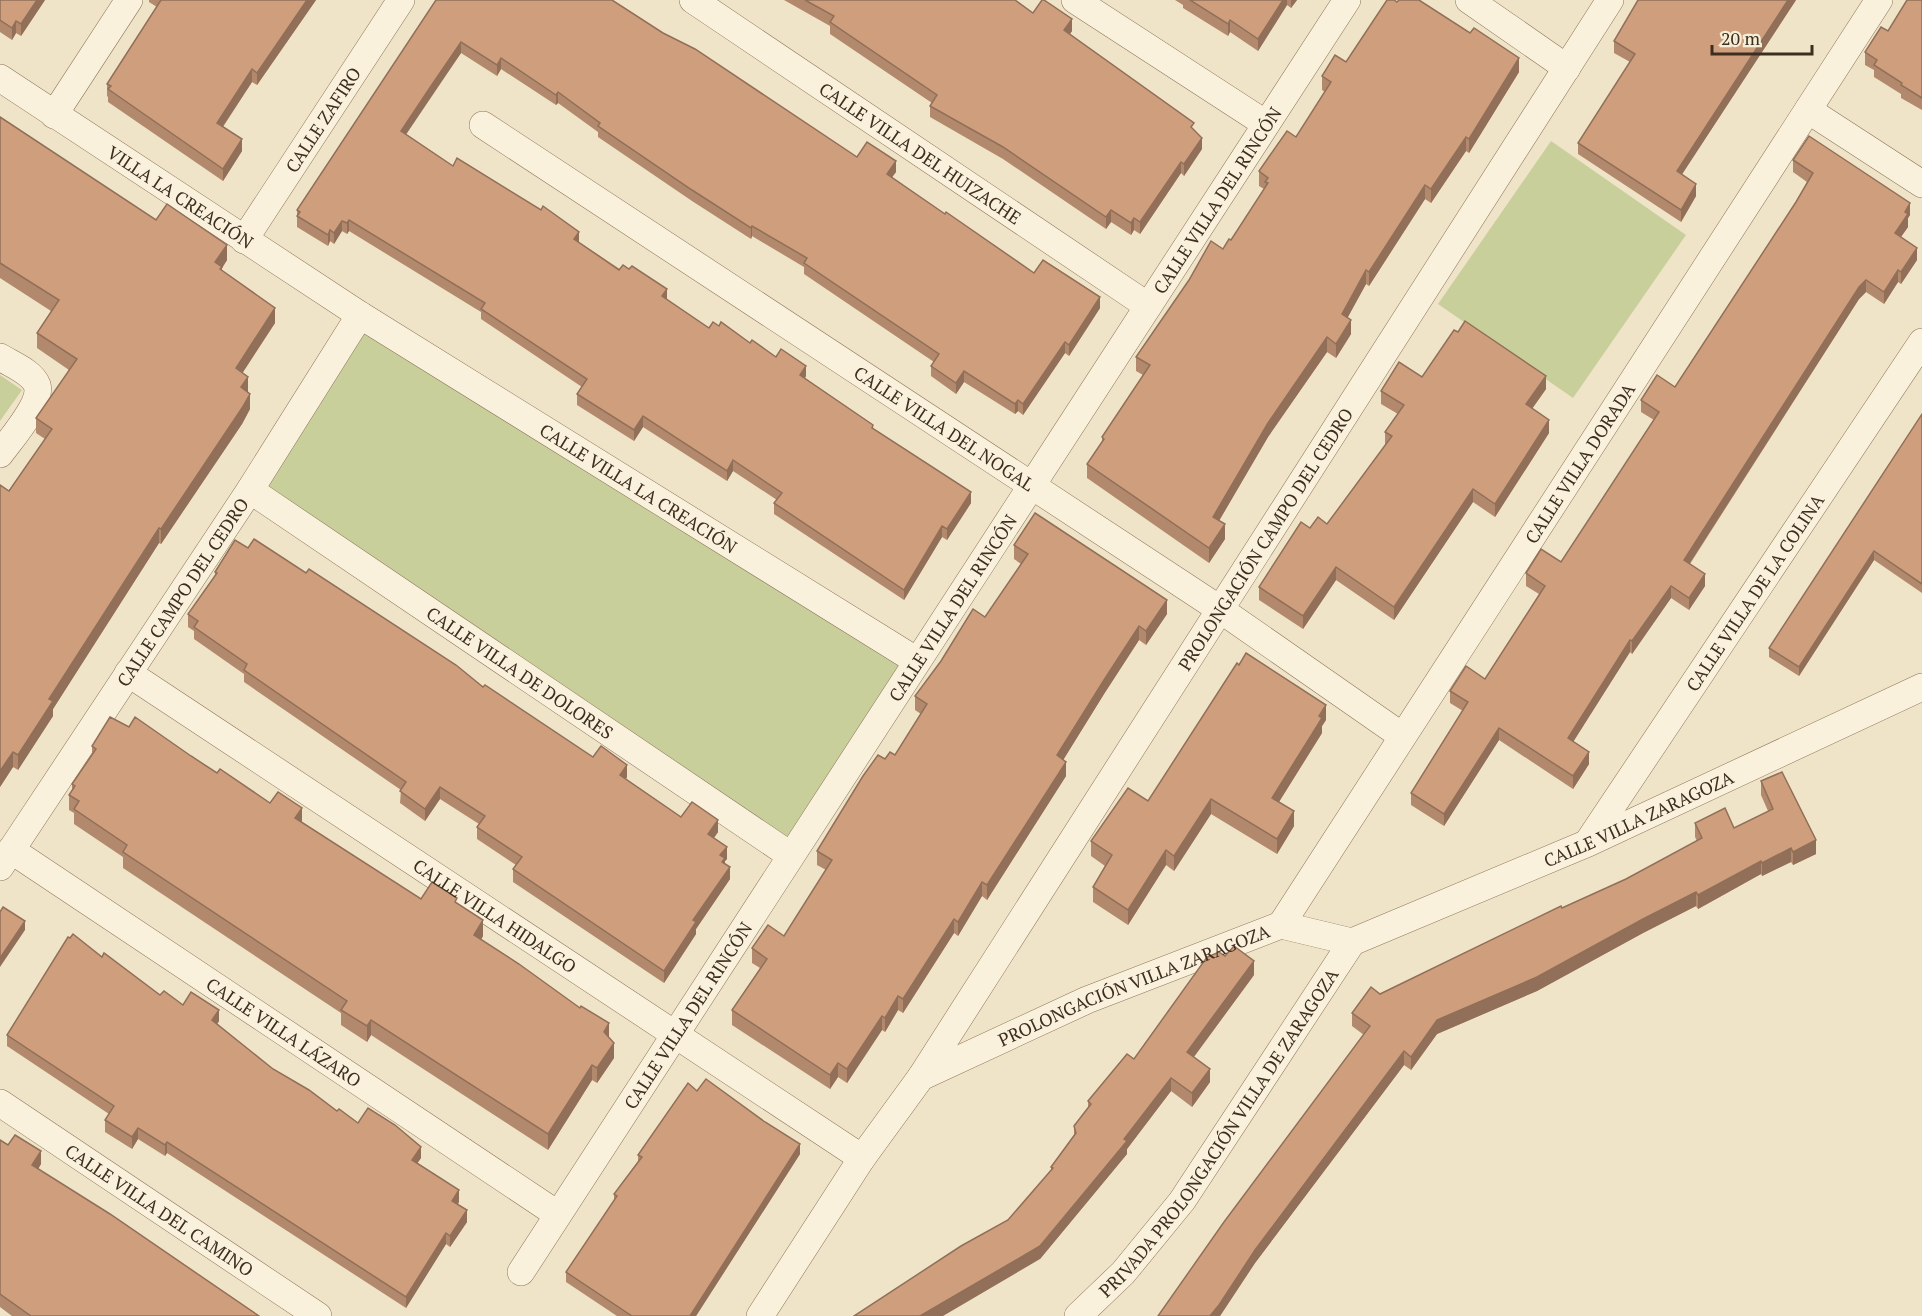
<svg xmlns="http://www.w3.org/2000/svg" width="1922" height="1316" font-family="'PT Serif',serif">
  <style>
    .green { fill: #c9cf9b }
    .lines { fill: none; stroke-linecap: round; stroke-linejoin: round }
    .street-casing { stroke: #8d765c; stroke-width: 28 }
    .street { stroke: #faf1dc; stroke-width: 27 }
    .wall { fill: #b2896c }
    .shaded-wall { fill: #916f58 }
    .building { fill: #cf9f7d; stroke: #916f58; stroke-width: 1.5 }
    .labels { text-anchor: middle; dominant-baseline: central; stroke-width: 4.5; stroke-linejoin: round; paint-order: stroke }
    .street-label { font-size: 18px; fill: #3d2e20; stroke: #f7eed8 }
  </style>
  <rect width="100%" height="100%" fill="#f0e4c8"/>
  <!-- green -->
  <g class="green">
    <path d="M1551 141 1686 235 1573 398 1438 304Z"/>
    <path d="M364 326 900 665 786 841 263 486Z"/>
    <path d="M0 375 22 390 0 421Z"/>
  </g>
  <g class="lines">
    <defs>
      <g id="street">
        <path id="s1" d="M693 0 1148 306"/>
        <path d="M1075 0 1266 124"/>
        <path d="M1469 0 1567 68"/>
        <path id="s2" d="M0 78 360 315 917 661"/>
        <path d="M1808 110 1922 184"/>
        <path d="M54 115 129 0"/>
        <path id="s3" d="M483 125 1218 608 1402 736"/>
        <path id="s4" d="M244 240 401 0"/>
        <path d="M0 357C11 364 32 372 37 385 43 403 10 440 0 454"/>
        <path id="s5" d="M250 490 790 855"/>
        <path id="s6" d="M128 673 862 1158"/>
        <path id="s7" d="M1588 842 1922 342"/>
        <path id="s8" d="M11 850 557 1214"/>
        <path id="s9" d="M0 867 250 490 360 315"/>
        <path id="s10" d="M1281 925 1879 0"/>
        <path id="s11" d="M1352 942 1588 843 1922 687"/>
        <path id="s12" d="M921 1077 1087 1000 1281 925 1352 942"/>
        <path id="s13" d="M0 1103 318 1316"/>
        <path id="s14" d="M521 1272 1347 0"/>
        <path id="s15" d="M760 1316 862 1158 921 1077 1610 0"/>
        <path id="s16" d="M1078 1316 1123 1273 1182 1201 1352 942"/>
      </g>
    </defs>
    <!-- street casing -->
    <use href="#street" class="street-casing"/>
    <!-- street -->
    <use href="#street" class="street"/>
  </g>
  <!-- wall -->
  <g class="wall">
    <path d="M0 0H45L21 36 16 33 12 40 0 32Z"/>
    <path d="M149 0H316L257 85 252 82 223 127 242 151 223 181 108 102V97L107 96V84L157 7 149 2Z"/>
    <path d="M436 0 896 172 892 177 945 214 1034 273 1100 308 1069 356 1065 353 1023 415 1018 411 1015 414 964 382 956 394 931 376V366L934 362 804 274V267L752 236 751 239 692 201 598 137V132L558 103 556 105 501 69 497 76 461 53 429 99 406 134 453 166 579 242 709 328 719 326 806 376 805 378 971 503 947 540 942 537 904 600 774 514V503L777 500 733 471 727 481 643 427 634 441 577 405V394L582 387 481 319V312L349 231 347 234 342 231 334 244 330 241 328 246 297 227V210Z"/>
    <path d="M784 0H1015L1033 13 1072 31 1070 34 1194 130 1202 149 1184 176 1181 173 1140 234 1134 230 1131 235 1111 222 1106 229 1003 159 930 117V106L932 103 830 34V26Z"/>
    <path d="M1175 0H1297L1291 8 1287 5 1258 51 1230 32 1228 36 1183 8V5Z"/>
    <path d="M1796 0 1682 174 1696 196 1681 222 1578 154V143L1630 62 1614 53V41Z"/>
    <path d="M1922 0V110L1901 98V94L1874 77V70L1865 65V52Z"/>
    <path d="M1346 62 1519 72 1469 153 1466 151 1431 203 1425 199 1369 286 1366 284 1347 318 1351 334 1336 358 1327 352 1268 437 1219 521 1225 539 1209 563 1087 478V464L1102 443V437L1143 375 1136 371V357L1223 249 1231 240 1264 189 1259 186V171L1296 137 1325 92 1322 90V76Z"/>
    <path d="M0 117 156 220 227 260 222 268V270L275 323 242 373 248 392 250 409 242 424 161 544 159 543 53 709V716L18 770 13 767 0 787V485L9 491 45 439 36 433V418L69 370 37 348V333L51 311 0 278Z"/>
    <path d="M1793 160 1910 215 1908 218V227L1901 237 1917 260 1901 284 1898 282 1884 304 1866 292 1859 299 1690 564 1705 586 1689 610 1671 598 1632 654 1630 652 1573 742 1589 764 1573 789 1499 740 1444 826 1411 805V793L1463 711 1450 703V691L1485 679 1539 594 1526 586V573L1561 562 1654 420 1641 412V400L1675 387 1796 202 1807 182 1793 172Z"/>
    <path d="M1422 377 1546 389 1532 409 1549 433 1495 517 1473 502 1394 620 1336 580 1303 629 1259 600V587L1310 528 1327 524 1385 445V432L1398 414 1381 404V391Z"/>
    <path d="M1922 414V593L1874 560 1799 676 1769 657V648Z"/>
    <path d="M1014 545 1167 614 1146 645 1139 640 1104 694 1063 760 1066 776 987 900 982 896 958 936 954 933 903 1013 898 1010 885 1032 882 1030 847 1083 838 1077 830 1089 732 1025V1010L760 968 752 963V948L784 936 826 870 817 865V851L885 759 895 755 921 714 915 710V696L985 617 1021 564 1014 559Z"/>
    <path d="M248 548 483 687 593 757 627 777 626 779 681 817 718 832 714 838 727 859 725 861V864L730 879 696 929V934L664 983 513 882V869L516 865 477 839V827L479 824 440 799 425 821 400 803 401 790 244 682V674L194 639V631L188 627V614L215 576V572Z"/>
    <path d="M1326 720 1322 726V733L1279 802 1294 826 1277 854 1211 814 1174 871 1166 865 1128 925 1093 902V887L1105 866 1091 856V841L1148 801Z"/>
    <path d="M129 727 191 756 217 773 270 803 421 899 457 903 483 936 481 940 609 1038 614 1058 597 1083 592 1080 548 1150 371 1035 367 1042 341 1025V1013L123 868V857L74 824V813L69 810V795L72 791V784L92 755V746Z"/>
    <path d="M1761 781 1816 854 1793 865 1791 862 1762 876 1761 874 1698 909 1696 906 1643 933 1537 991 1437 1034 1411 1070 1404 1065 1255 1263 1220 1316H1158L1364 1035 1352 1026V1013L1380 994 1626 879 1697 841 1695 837V823L1734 828 1768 811 1761 795Z"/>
    <path d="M102 957 160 995 219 1021 217 1024 273 1069 337 1111 421 1158 417 1163 459 1202 458 1204 467 1222 450 1247 446 1244 406 1308 167 1153 165 1156 138 1139 132 1149 105 1132V1120L109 1114 7 1046V1035Z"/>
    <path d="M1254 975 1194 1057 1210 1082 1192 1107 1171 1091 1127 1149V1154L1040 1259 1008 1220 1051 1171V1167L1074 1135V1126L1088 1108V1101L1134 1059Z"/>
    <path d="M697 1091 800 1154 696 1316H617L566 1282V1272L614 1201V1194L638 1161V1155Z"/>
    <path d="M0 1140 41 1164 38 1169 259 1316H12L0 1307Z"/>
  </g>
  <!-- shaded-wall -->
  <g class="shaded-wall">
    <path d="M37 0H45L21 36V24Z"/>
    <path d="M307 0H316L257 85V73Z"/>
    <path d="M1283 0H1287V5L1258 51V39Z"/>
    <path d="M1291 0H1297L1291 8Z"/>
    <path d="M1788 0H1796L1677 182V171Z"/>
    <path d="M1072 19V31L1064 42V30Z"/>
    <path d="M1230 20V32L1228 36V24Z"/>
    <path d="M16 21V33L12 40V28Z"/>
    <path d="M461 42V53L401 142V131Z"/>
    <path d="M501 58V69L497 76V65Z"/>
    <path d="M1519 58V72L1469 153V139Z"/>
    <path d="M252 69V82L217 135V123Z"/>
    <path d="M558 92V103L556 105V95Z"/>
    <path d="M1466 137V151L1431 203V189Z"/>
    <path d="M1202 138V149L1184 176V164Z"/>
    <path d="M242 139V151L223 181V169Z"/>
    <path d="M896 161V172L887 184V174Z"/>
    <path d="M1181 162V173L1140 234V222Z"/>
    <path d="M1696 184V196L1681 222V210Z"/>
    <path d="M1425 185V199L1369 286V272Z"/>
    <path d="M1910 203V215L1908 218V227L1895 245V233L1905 212Z"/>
    <path d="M1111 210V222L1106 229V217Z"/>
    <path d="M1134 218V230L1131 235V223Z"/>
    <path d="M349 220V231L347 234V223Z"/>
    <path d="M342 221V231L334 244V233Z"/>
    <path d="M752 226V236L751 239V228Z"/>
    <path d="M330 230V241L328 246V235Z"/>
    <path d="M579 232V243L574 239Z"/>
    <path d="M227 245V260L222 268V282L215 262Z"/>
    <path d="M1917 248V260L1901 284V272Z"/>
    <path d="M1366 270V284L1342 328V314Z"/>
    <path d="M1898 270V282L1884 304V292Z"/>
    <path d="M1866 280V292L1859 299 1684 572V560L1859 287Z"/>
    <path d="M667 289V300L662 296Z"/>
    <path d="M1100 297V308L1069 356V345Z"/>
    <path d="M275 308V323L236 383V368Z"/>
    <path d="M1351 320V334L1336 358V344Z"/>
    <path d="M1327 337V352L1268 437 1213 531V517L1268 423Z"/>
    <path d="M1065 342V353L1023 415V404Z"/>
    <path d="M806 366V376L800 386V375Z"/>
    <path d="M964 371V382L956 394V383Z"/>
    <path d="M1546 376V389L1526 417V404Z"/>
    <path d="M248 377V392L241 387Z"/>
    <path d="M250 394V409L242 424 161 544V529Z"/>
    <path d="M1018 400V411L1015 414V404Z"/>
    <path d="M643 416V427L634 441V430Z"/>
    <path d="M1549 420V433L1495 517V504Z"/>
    <path d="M733 460V471L727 481V471Z"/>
    <path d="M1473 489V502L1394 620V607Z"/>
    <path d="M971 492V503L947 540V529Z"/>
    <path d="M1225 524V539L1209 563V548Z"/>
    <path d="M942 526V537L904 600V590Z"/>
    <path d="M159 528V543L53 709V716L18 770V755L49 699Z"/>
    <path d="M1874 551V560L1799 676V667Z"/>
    <path d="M1336 567V580L1303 629V616Z"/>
    <path d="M1705 574V586L1689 610V598Z"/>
    <path d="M1671 586V598L1632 654V641Z"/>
    <path d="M1167 600V614L1146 645V631Z"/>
    <path d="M1139 626V640L1104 694 1057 770V755L1104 680Z"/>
    <path d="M1630 640V652L1568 750V738Z"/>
    <path d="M1326 705V720L1322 726V733L1272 813V798Z"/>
    <path d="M1499 728V740L1444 826V814Z"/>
    <path d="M13 752V767L0 787V771Z"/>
    <path d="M1589 752V764L1573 789V776Z"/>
    <path d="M1066 762V776L987 900V885Z"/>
    <path d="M627 765V777L620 787V775Z"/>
    <path d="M440 787V799L425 821V809Z"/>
    <path d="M1211 799V814L1174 871V856Z"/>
    <path d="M302 808V823L295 818Z"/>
    <path d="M1294 811V826L1277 854V839Z"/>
    <path d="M718 820V832L708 846V834Z"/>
    <path d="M1816 840V854L1793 865V852Z"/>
    <path d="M727 847V859L725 861V870L720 855Z"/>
    <path d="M1791 848V862L1762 876V863Z"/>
    <path d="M1166 850V865L1128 925V910Z"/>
    <path d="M1761 861V874L1698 909V895Z"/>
    <path d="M730 867V879L696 929V934L664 983V971L693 920Z"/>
    <path d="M982 882V896L958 936V922Z"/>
    <path d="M1696 892V906L1643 933 1537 991 1437 1034 1411 1070V1057L1437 1020Z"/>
    <path d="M954 919V933L903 1013V999Z"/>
    <path d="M483 920V936L474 951V935Z"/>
    <path d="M25 921V930L0 967V958Z"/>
    <path d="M1254 961V975L1187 1066V1052Z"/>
    <path d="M898 996V1010L885 1032V1018Z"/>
    <path d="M219 1010V1021L212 1032V1020Z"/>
    <path d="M882 1016V1030L847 1083V1069Z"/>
    <path d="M371 1020V1035L367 1042V1026Z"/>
    <path d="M609 1023V1039L604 1032Z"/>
    <path d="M614 1043V1058L597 1083V1068Z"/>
    <path d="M1404 1051V1065L1255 1263 1220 1316H1210L1255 1250Z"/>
    <path d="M838 1063V1077L830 1089V1075Z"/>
    <path d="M592 1065V1080L548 1150V1134Z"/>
    <path d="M1210 1069V1082L1192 1107V1093Z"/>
    <path d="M1171 1078V1091L1127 1149V1154L1040 1259 943 1316H920L1124 1139Z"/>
    <path d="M138 1128V1139L132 1149V1137Z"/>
    <path d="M167 1142V1153L165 1156V1145Z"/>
    <path d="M800 1144V1154L696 1316H690Z"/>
    <path d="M421 1147V1158L412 1171V1160Z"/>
    <path d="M41 1151V1164L32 1179V1165Z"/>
    <path d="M459 1190V1202L452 1212V1201Z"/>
    <path d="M467 1210V1222L450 1247V1236Z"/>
    <path d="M446 1233V1244L406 1308V1297Z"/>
  </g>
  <!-- building -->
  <g class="building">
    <path d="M0 0H37L21 24 16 21 12 28 0 20Z"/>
    <path d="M161 0H307L257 73 252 69 217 123 242 139 223 169 108 89 111 86 107 84Z"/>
    <path d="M436 0H612L663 33 695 49 857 157 867 142 896 161 887 174 945 214 946 212 1034 273 1043 260 1100 297 1069 345 1065 342 1023 404 1018 400 1015 404 964 371 956 383 931 366 939 354 804 263 807 258 752 226 751 228 692 190 598 126 600 123 558 92 556 95 501 58 497 65 461 42 429 89 401 131 453 166 457 158 541 210 543 206 579 232 574 239 619 270 623 265 629 269 632 266 667 289 662 296 709 328 713 322 719 326 721 322 750 343 752 340 776 357 781 349 806 366 800 375 873 425 872 428 971 492 947 529 942 526 904 590 774 503 782 493 733 460 727 471 643 416 634 430 577 394 587 379 481 309 485 303 349 220 347 223 342 221 334 233 330 230 328 235 297 216 300 212 297 210Z"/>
    <path d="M805 0H1015L1033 13 1042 0H1044L1072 19 1064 30 1194 123 1191 127 1202 138 1184 164 1181 162 1140 222 1134 218 1131 223 1111 210 1106 217 1003 147 930 106 937 95 830 22 834 16Z"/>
    <path d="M1190 0H1283L1258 39 1230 20 1228 24Z"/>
    <path d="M1387 0H1394L1397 2 1399 0H1419L1470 33 1474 28 1519 58 1469 139 1466 137 1431 189 1425 185 1369 272 1366 270 1342 314 1351 320 1336 344 1327 337 1268 423 1213 517 1225 524 1209 548 1087 464 1104 439 1102 437 1150 365 1136 357 1189 280 1211 241 1223 249 1229 239 1231 240 1268 183 1265 182 1268 178 1259 171 1287 131 1296 137 1331 82 1322 76 1335 55 1346 62Z"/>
    <path d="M1638 0H1788L1677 171 1696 184 1681 210 1578 143 1635 54 1614 41Z"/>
    <path d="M1907 0H1922V98L1901 85 1902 83 1874 65 1877 60 1865 52 1881 27 1888 31Z"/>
    <path d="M0 117 156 220 167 204 227 245 215 262 222 267 220 269 275 308 236 368 248 377 241 387 250 394 242 408 161 529 159 528 49 699 53 701 18 755 13 752 0 771V485L9 491 52 429 36 418 77 359 37 333 59 300 0 263Z"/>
    <path d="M1809 136 1910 203 1905 212 1908 214 1895 233 1917 248 1901 272 1898 270 1884 292 1866 280 1859 287 1684 560 1705 574 1689 598 1671 586 1632 641 1630 640 1568 738 1589 752 1573 776 1499 728 1444 814 1411 793 1468 702 1450 691 1466 666 1485 679 1545 586 1526 573 1541 549 1561 562 1659 412 1641 400 1657 375 1675 387 1796 202 1813 173 1793 160Z"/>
    <path d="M1465 321 1546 376 1526 404 1549 420 1495 504 1473 489 1394 607 1336 567 1303 616 1259 587 1301 522 1310 528 1318 517 1327 524 1392 436 1385 432 1404 405 1381 391 1399 362 1422 377 1454 330 1458 332Z"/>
    <path d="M1922 414V584L1874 551 1799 667 1769 648Z"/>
    <path d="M1035 513 1167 600 1146 631 1139 626 1104 680 1057 755 1066 762 987 885 982 882 958 922 954 919 903 999 898 996 885 1018 882 1016 847 1069 838 1063 830 1075 732 1010 767 959 752 948 768 925 784 936 832 860 817 851 863 776 878 755 885 759 890 752 895 755 927 704 915 696 941 661 973 609 985 617 1028 554 1014 545Z"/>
    <path d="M254 539 306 573 309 569 456 665 483 687 485 685 593 757 601 746 627 765 620 775 681 817 692 802 718 820 708 834 727 847 720 855 725 858 722 862 730 867 693 920 696 922 664 971 513 869 522 857 477 827 485 816 440 787 425 809 400 791 406 782 244 670 247 664 194 627 198 621 188 614 217 573 215 572 235 540 248 548Z"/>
    <path d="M1246 653 1326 705 1319 716 1322 718 1272 798 1294 811 1277 839 1211 799 1174 856 1166 850 1128 910 1093 887 1112 855 1091 841 1128 788 1148 801 1237 663 1239 665Z"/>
    <path d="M110 717 129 727 135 717 191 756 217 773 220 769 270 803 278 792 302 808 295 818 421 899 432 882 457 898 455 902 483 920 474 935 519 964 580 1008 581 1006 609 1023 604 1032 614 1043 597 1068 592 1065 548 1134 371 1020 367 1026 341 1010 347 1001 123 852 127 845 74 809 79 801 69 795 75 786 72 784 96 749 92 746Z"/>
    <path d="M1782 772 1816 840 1793 852 1791 848 1762 863 1761 861 1698 895 1696 892 1643 919 1537 977 1437 1020 1411 1057 1404 1051 1255 1250 1219 1305 1210 1316H1158L1224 1222 1370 1026 1352 1013 1371 987 1380 994 1561 906 1562 908 1626 879 1702 838 1695 823 1725 808 1734 828 1773 809 1761 781Z"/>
    <path d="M3 907 25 921 0 958V912Z"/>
    <path d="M73 934 102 957 104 953 160 995 164 991 183 1005 191 992 219 1010 212 1020 273 1069 309 1090 337 1111 339 1109 358 1123 368 1108 395 1125 421 1147 412 1160 459 1190 452 1201 467 1210 450 1236 446 1233 406 1297 167 1142 165 1145 138 1128 132 1137 105 1120 114 1106 7 1035 68 937 70 938Z"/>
    <path d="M1234 946 1254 961 1187 1052 1210 1069 1192 1093 1171 1078 1124 1139 1127 1141 1040 1246 920 1316H854L961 1246 1008 1220 1053 1168 1051 1167 1076 1133 1074 1126 1091 1104 1088 1101 1127 1054 1134 1059 1207 957 1219 952 1225 956Z"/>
    <path d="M706 1079 765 1122 800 1144 690 1316H632L566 1272 617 1196 614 1194 642 1157 638 1155 688 1083 697 1091Z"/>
    <path d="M15 1135 41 1151 32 1165 110 1214 259 1316H31L0 1294V1140L8 1145Z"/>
  </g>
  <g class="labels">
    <!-- street labels -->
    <g class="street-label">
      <text stroke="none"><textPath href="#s4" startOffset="144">CALLE ZAFIRO</textPath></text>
      <text stroke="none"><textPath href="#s1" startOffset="274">CALLE VILLA DEL HUIZACHE</textPath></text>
      <text stroke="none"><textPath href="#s2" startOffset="216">VILLA LA CREACIÓN</textPath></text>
      <text stroke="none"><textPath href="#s14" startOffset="1278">CALLE VILLA DEL RINCÓN</textPath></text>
      <text stroke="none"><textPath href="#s3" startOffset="552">CALLE VILLA DEL NOGAL</textPath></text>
      <text stroke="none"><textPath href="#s10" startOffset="550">CALLE VILLA DORADA</textPath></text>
      <text stroke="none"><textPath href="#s2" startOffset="759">CALLE VILLA LA CREACIÓN</textPath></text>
      <text stroke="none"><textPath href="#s15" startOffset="927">PROLONGACIÓN CAMPO DEL CEDRO</textPath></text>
      <text stroke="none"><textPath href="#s9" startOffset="330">CALLE CAMPO DEL CEDRO</textPath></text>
      <text stroke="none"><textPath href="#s7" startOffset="300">CALLE VILLA DE LA COLINA</textPath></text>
      <text stroke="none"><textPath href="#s14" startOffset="792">CALLE VILLA DEL RINCÓN</textPath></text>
      <text stroke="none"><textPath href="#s5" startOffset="326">CALLE VILLA DE DOLORES</textPath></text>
      <text stroke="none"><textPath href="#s11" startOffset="312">CALLE VILLA ZARAGOZA</textPath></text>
      <text stroke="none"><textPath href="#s6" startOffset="440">CALLE VILLA HIDALGO</textPath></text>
      <text stroke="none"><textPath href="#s12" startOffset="232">PROLONGACIÓN VILLA ZARAGOZA</textPath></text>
      <text stroke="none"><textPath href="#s14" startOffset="306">CALLE VILLA DEL RINCÓN</textPath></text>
      <text stroke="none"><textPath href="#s8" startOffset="328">CALLE VILLA LÁZARO</textPath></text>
      <text stroke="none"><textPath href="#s16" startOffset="232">PRIVADA PROLONGACIÓN VILLA DE ZARAGOZA</textPath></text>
      <text stroke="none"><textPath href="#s13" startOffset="192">CALLE VILLA DEL CAMINO</textPath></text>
    </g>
  </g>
  <!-- scale -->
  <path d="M1712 45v9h100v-9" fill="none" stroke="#3d2e20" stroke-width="3"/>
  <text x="1721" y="45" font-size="18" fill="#3d2e20" stroke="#f7eed8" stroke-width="4.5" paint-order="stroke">20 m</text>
</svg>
